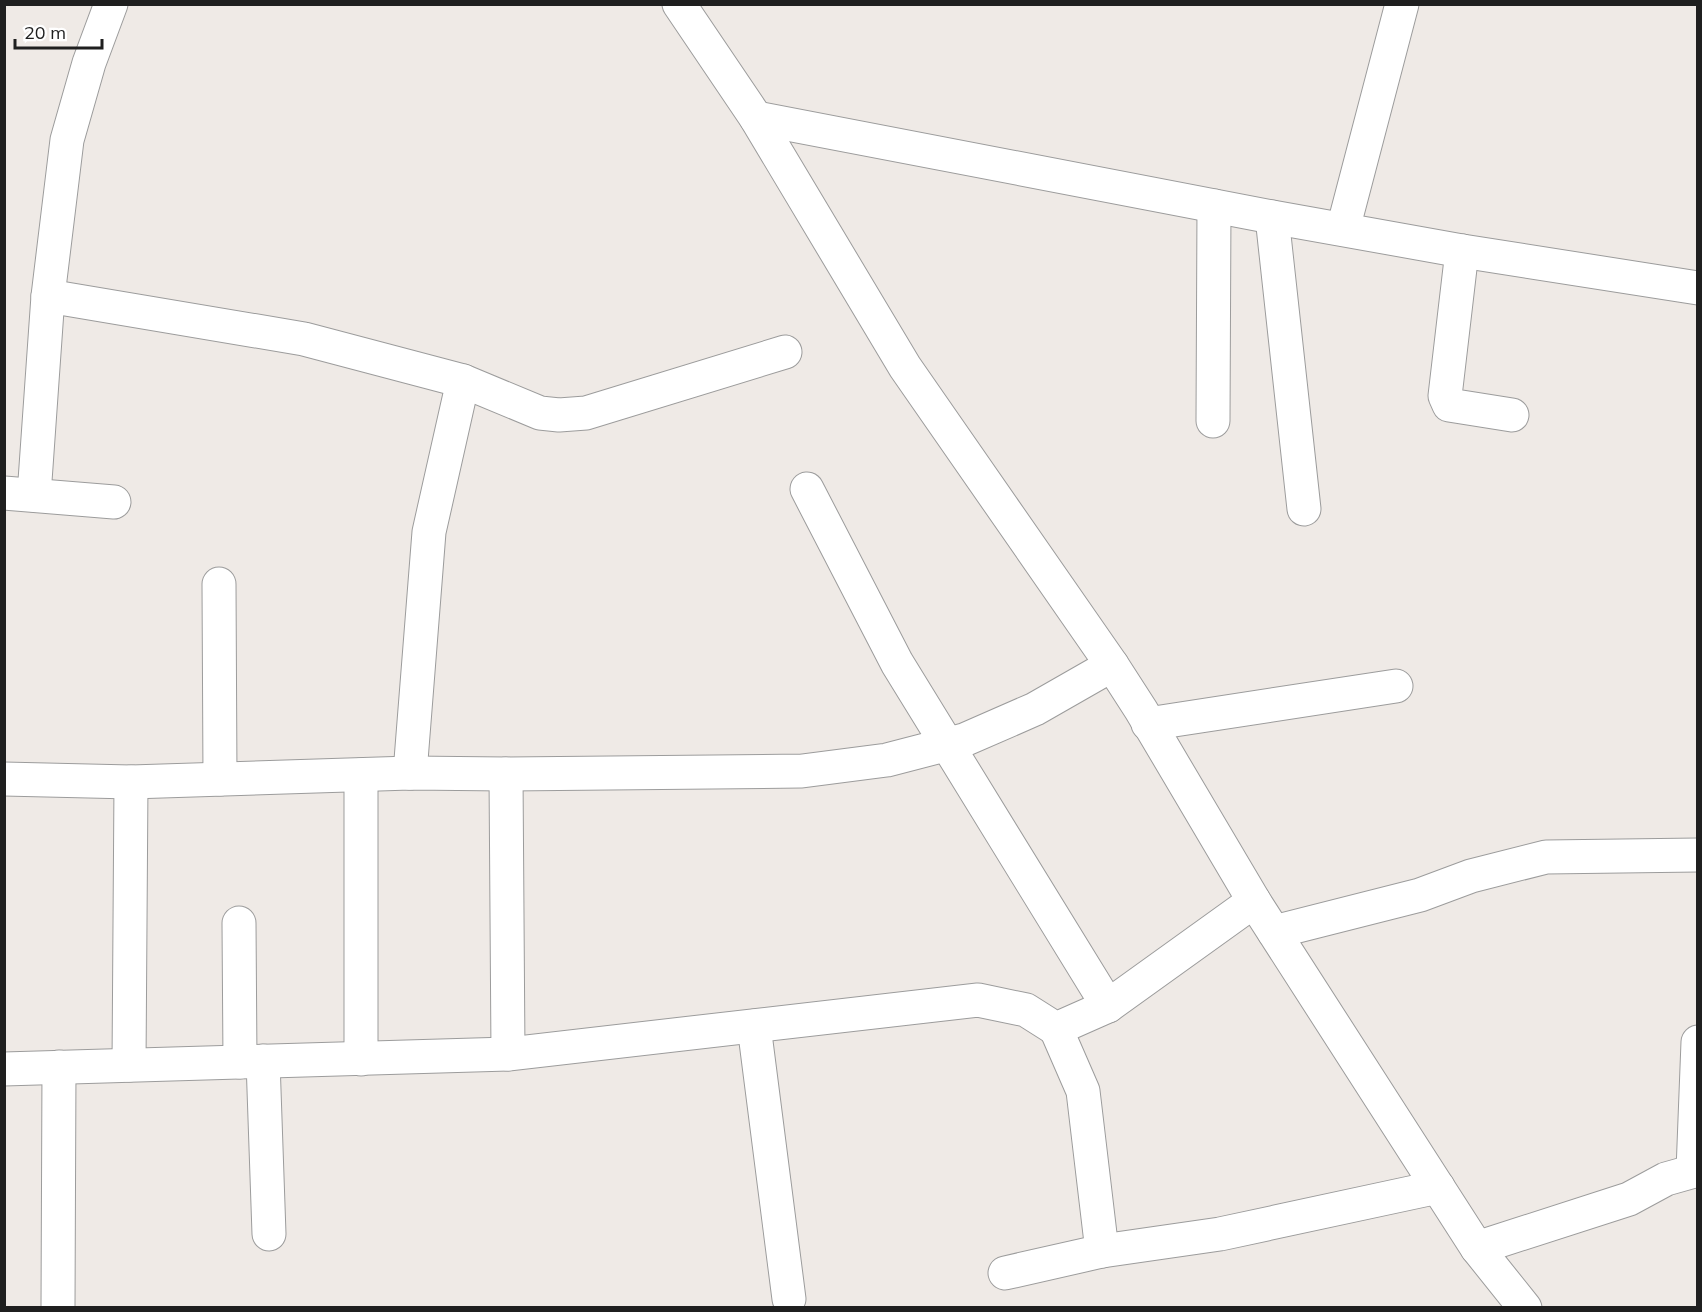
<svg xmlns="http://www.w3.org/2000/svg" width="1702" height="1312" font-family="Mulish,sans-serif">
  <style>
    .lines { fill: none; stroke-linecap: round; stroke-linejoin: round }
    .minor-casing { stroke: #9c9c9c; stroke-width: 35 }
    .minor { stroke: #fff; stroke-width: 33 }
  </style>
  <rect width="100%" height="100%" fill="#efeae6"/>
  <g class="lines">
    <defs>
      <g id="minor">
        <path d="M679 4 756 118 905 367 1112 665 1141 710 1254 901 1477 1248 1525 1308"/>
        <path d="M756 118 1272 217 1462 251 1698 288"/>
        <path d="M1272 217 1304 509"/>
        <path d="M1343 229 1402 4"/>
        <path d="M1462 251 1445 396 1449 405 1512 415"/>
        <path d="M48 296 304 339 463 381 429 532 410 773"/>
        <path d="M463 381 540 413 559 415 586 413 785 352"/>
        <path d="M1213 421 1214 206"/>
        <path d="M807 489 897 663 1108 1006"/>
        <path d="M4 493 114 502"/>
        <path d="M34 495 48 296 67 140 89 63 111 4"/>
        <path d="M219 584 220 779"/>
        <path d="M1148 724 1396 686"/>
        <path d="M506 774 508 1054"/>
        <path d="M361 775V1059"/>
        <path d="M4 779 131 782 410 773 506 774 802 771 887 760 964 740 1035 709 1112 665"/>
        <path d="M239 923 240 1062"/>
        <path d="M1274 932 1420 895 1471 876 1546 857 1698 855"/>
        <path d="M754 1026 789 1299"/>
        <path d="M1056 1029 1083 1091 1102 1251"/>
        <path d="M263 1061 269 1234"/>
        <path d="M129 1065 131 782"/>
        <path d="M4 1069 508 1054 978 1000 1026 1010 1056 1029 1108 1006 1254 901"/>
        <path d="M1693 1171 1698 1042"/>
        <path d="M1477 1248 1629 1199 1666 1179 1698 1170"/>
        <path d="M1005 1273 1102 1251 1220 1234 1438 1187"/>
        <path d="M58 1308 59 1067"/>
      </g>
    </defs>
    <!-- minor casing -->
    <use href="#minor" class="minor-casing"/>
    <!-- minor -->
    <use href="#minor" class="minor"/>
  </g>
  <!-- border -->
  <rect width="1702" height="1312" fill="none" stroke="#1f1f1f" stroke-width="12"/>
  <!-- scale -->
  <path d="M15 39v9h87v-9" fill="none" stroke="#1f1f1f" stroke-width="3"/>
  <text x="24" y="39" font-size="18" fill="#1f1f1f" stroke="#ffffff" stroke-width="4.5" paint-order="stroke">20 m</text>
</svg>
